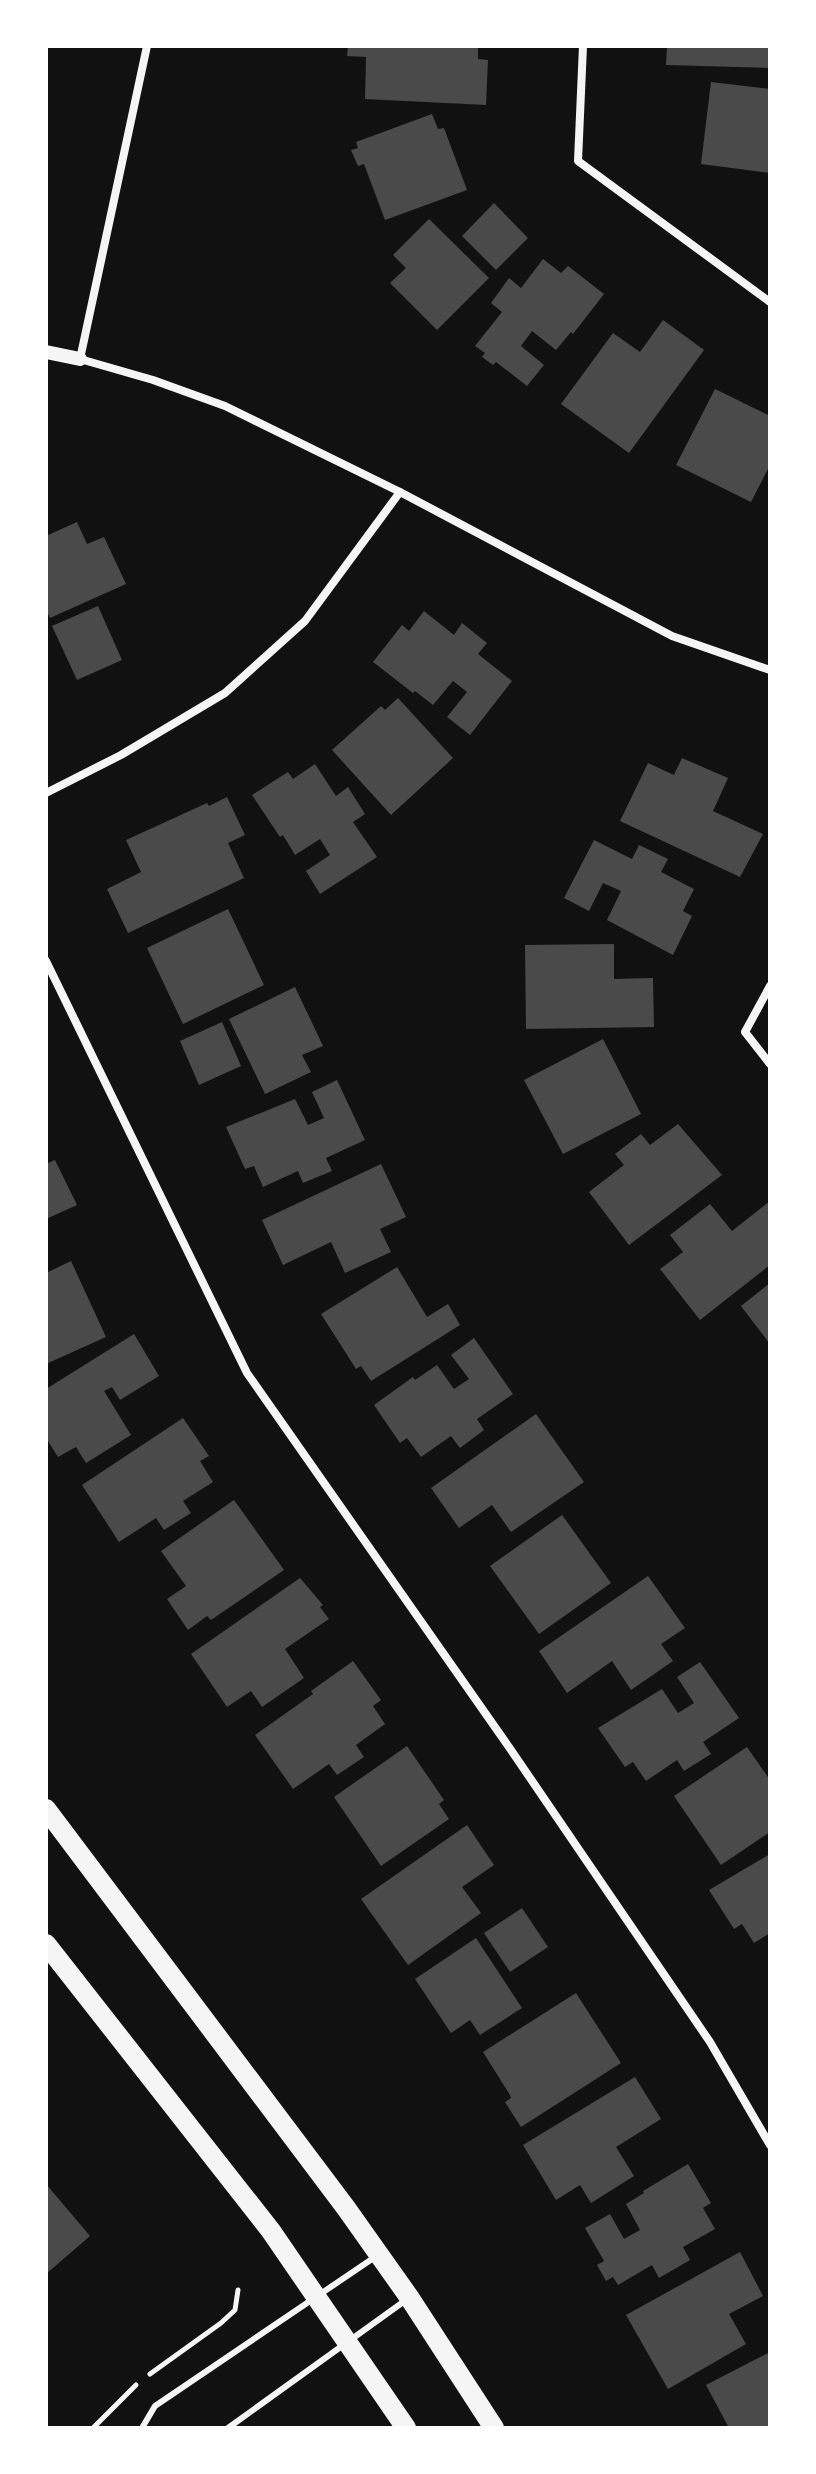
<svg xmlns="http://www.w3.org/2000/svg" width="816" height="2474" font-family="'DM Sans',sans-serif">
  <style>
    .building { fill: #4a4a4a }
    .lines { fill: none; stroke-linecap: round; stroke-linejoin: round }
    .path { stroke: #f5f5f5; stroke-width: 5 }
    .service { stroke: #f5f5f5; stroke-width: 6 }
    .minor { stroke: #f5f5f5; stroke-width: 8 }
    .tertiary { stroke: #f5f5f5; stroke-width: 14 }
    .primary { stroke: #f5f5f5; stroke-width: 20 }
  </style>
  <rect width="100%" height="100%" fill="#111"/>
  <!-- building -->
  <g class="building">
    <path d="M348 46H478V59L488 60 486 105 365 99 366 57 347 56Z"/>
    <path d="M667 46H770V68L666 65Z"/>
    <path d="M711 82 770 89V173L701 164Z"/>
    <path d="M432 114 438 129 444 128 467 190 385 220 364 164 358 166 351 150 358 148 356 142Z"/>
    <path d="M494 203 528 238 496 270 462 236Z"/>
    <path d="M429 219 489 278 437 330 390 283 406 268 393 255Z"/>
    <path d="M543 259 561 273 568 266 604 294 573 334 571 332 556 350 532 331 521 346 544 365 527 386 496 362 493 365 482 357 485 353 475 346 502 312 491 303 509 278 521 288Z"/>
    <path d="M663 320 704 350 629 453 561 404 613 333 640 352Z"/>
    <path d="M715 389 770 416V465L751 502 676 465Z"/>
    <path d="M77 522 87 544 104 537 126 584 50 618 46 610V536Z"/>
    <path d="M98 606 122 660 77 680 52 626Z"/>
    <path d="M424 611 454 635 462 623 487 643 478 654 512 681 470 735 447 717 467 692 453 681 433 705 415 691 413 693 373 662 402 625 409 631Z"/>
    <path d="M398 698 453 758 391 815 332 750 381 706 385 710Z"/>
    <path d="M682 758 728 778 713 811 763 834 740 877 620 821 648 763 674 775Z"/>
    <path d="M315 764 336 796 348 787 365 814 353 822 377 857 320 894 306 871 330 855 320 839 295 855 283 835 280 837 252 795 288 772 293 779Z"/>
    <path d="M227 797 245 835 228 843 244 878 128 933 107 889 141 872 126 840 207 803 209 806Z"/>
    <path d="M594 840 632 859 639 845 668 859 661 872 694 889 683 911 692 916 673 955 607 920 621 891 603 883 589 911 564 898Z"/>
    <path d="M228 909 264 985 183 1024 147 948Z"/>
    <path d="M614 944V979L653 978 654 1027 526 1029 525 945Z"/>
    <path d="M295 987 323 1046 302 1055 311 1072 265 1094 229 1019Z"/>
    <path d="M222 1022 241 1066 199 1085 180 1041Z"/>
    <path d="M603 1039 641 1114 563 1154 524 1080Z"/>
    <path d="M337 1080 365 1140 326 1158 332 1171 303 1183 298 1171 263 1187 254 1166 245 1169 226 1127 295 1099 308 1125 324 1118 312 1092Z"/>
    <path d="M678 1124 722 1175 629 1245 589 1192 624 1165 615 1154 641 1134 650 1145Z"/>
    <path d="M55 1160 77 1205 46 1219V1164Z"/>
    <path d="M381 1164 406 1217 380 1229 391 1252 345 1273 331 1242 283 1265 262 1220Z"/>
    <path d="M770 1201V1265L700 1320 660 1269 683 1252 670 1235 710 1204 732 1231Z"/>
    <path d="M71 1261 106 1337 46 1364V1273Z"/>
    <path d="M397 1267 427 1317 448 1304 460 1325 371 1381 361 1366 356 1369 321 1314Z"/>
    <path d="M770 1283V1344L741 1306Z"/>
    <path d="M134 1334 159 1376 120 1400 112 1387 104 1391 131 1435 86 1463 76 1447 58 1457 46 1438V1389Z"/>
    <path d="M474 1338 513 1394 477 1419 484 1430 460 1448 451 1436 421 1457 407 1438 400 1443 374 1405 413 1377 415 1380 437 1365 454 1389 469 1379 451 1355Z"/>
    <path d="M536 1414 584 1482 511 1532 492 1505 459 1528 431 1488Z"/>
    <path d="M183 1418 209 1456 200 1461 213 1482 183 1501 191 1513 164 1530 156 1518 119 1542 82 1485Z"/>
    <path d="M234 1500 284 1570 211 1620 207 1616 188 1630 167 1599 186 1586 161 1551Z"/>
    <path d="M562 1515 611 1583 539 1634 490 1566Z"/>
    <path d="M648 1576 685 1628 661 1644 673 1661 631 1690 612 1661 567 1693 539 1651Z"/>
    <path d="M300 1578 323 1605 320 1607 329 1619 285 1649 304 1678 262 1707 251 1691 227 1707 191 1654Z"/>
    <path d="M353 1661 381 1700 373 1706 385 1724 356 1745 364 1757 337 1775 329 1764 293 1789 255 1735 313 1694 311 1691Z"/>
    <path d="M700 1662 739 1718 703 1742 711 1754 684 1771 677 1760 646 1781 633 1762 625 1767 598 1728 662 1689 678 1713 694 1703 677 1677Z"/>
    <path d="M407 1746 444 1800 439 1804 449 1819 381 1866 334 1797Z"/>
    <path d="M747 1747 770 1780V1832L721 1865 674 1796Z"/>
    <path d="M467 1825 494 1865 462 1887 481 1913 408 1965 361 1899Z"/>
    <path d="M770 1854V1933L754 1943 742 1924 734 1929 709 1890Z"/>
    <path d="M522 1908 548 1947 510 1972 484 1933Z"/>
    <path d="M476 1938 522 2008 480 2035 470 2020 451 2033 415 1979Z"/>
    <path d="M576 1993 621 2063 521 2127 505 2102 511 2098 510 2095 483 2052Z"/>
    <path d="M635 2077 661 2119 616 2147 634 2176 591 2203 580 2185 556 2200 523 2145Z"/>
    <path d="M688 2164 711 2203 703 2208 715 2229 683 2247 690 2260 659 2278 652 2265 618 2285 613 2277 606 2281 597 2265 604 2261 585 2228 610 2214 624 2239 640 2230 626 2204 644 2193 643 2191Z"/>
    <path d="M46 2184 90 2236 46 2274Z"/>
    <path d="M740 2252 763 2296 729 2314 746 2344 668 2389 626 2315Z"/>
    <path d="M770 2352V2428H729L706 2385Z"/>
  </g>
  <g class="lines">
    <!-- path -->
    <g class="path">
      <path d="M150 2374 221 2323 235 2310 238 2290"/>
      <path d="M93 2428 136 2385"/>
    </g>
    <!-- service -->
    <g class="service">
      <path d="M142 2428 155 2406 375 2257"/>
      <path d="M228 2428 406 2300"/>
    </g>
    <!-- minor -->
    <g class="minor">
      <path d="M147 46 80 359 153 380 225 406 400 492 672 636 770 670"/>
      <path d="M583 46 578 161 770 302"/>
      <path d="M46 793 121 755 225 693 305 621 400 492"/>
      <path d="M46 961 247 1373 511 1750 710 2042 770 2145"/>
      <path d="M770 986 745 1032 770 1064"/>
    </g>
    <!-- tertiary -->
    <path class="tertiary" d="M46 352 80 359"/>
    <!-- primary -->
    <g class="primary">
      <path d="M46 1809 346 2208 409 2297 494 2428"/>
      <path d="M46 1944 271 2231 406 2428"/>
    </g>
  </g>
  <!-- border -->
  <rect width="816" height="2474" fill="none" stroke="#ffffff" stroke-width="96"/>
</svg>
